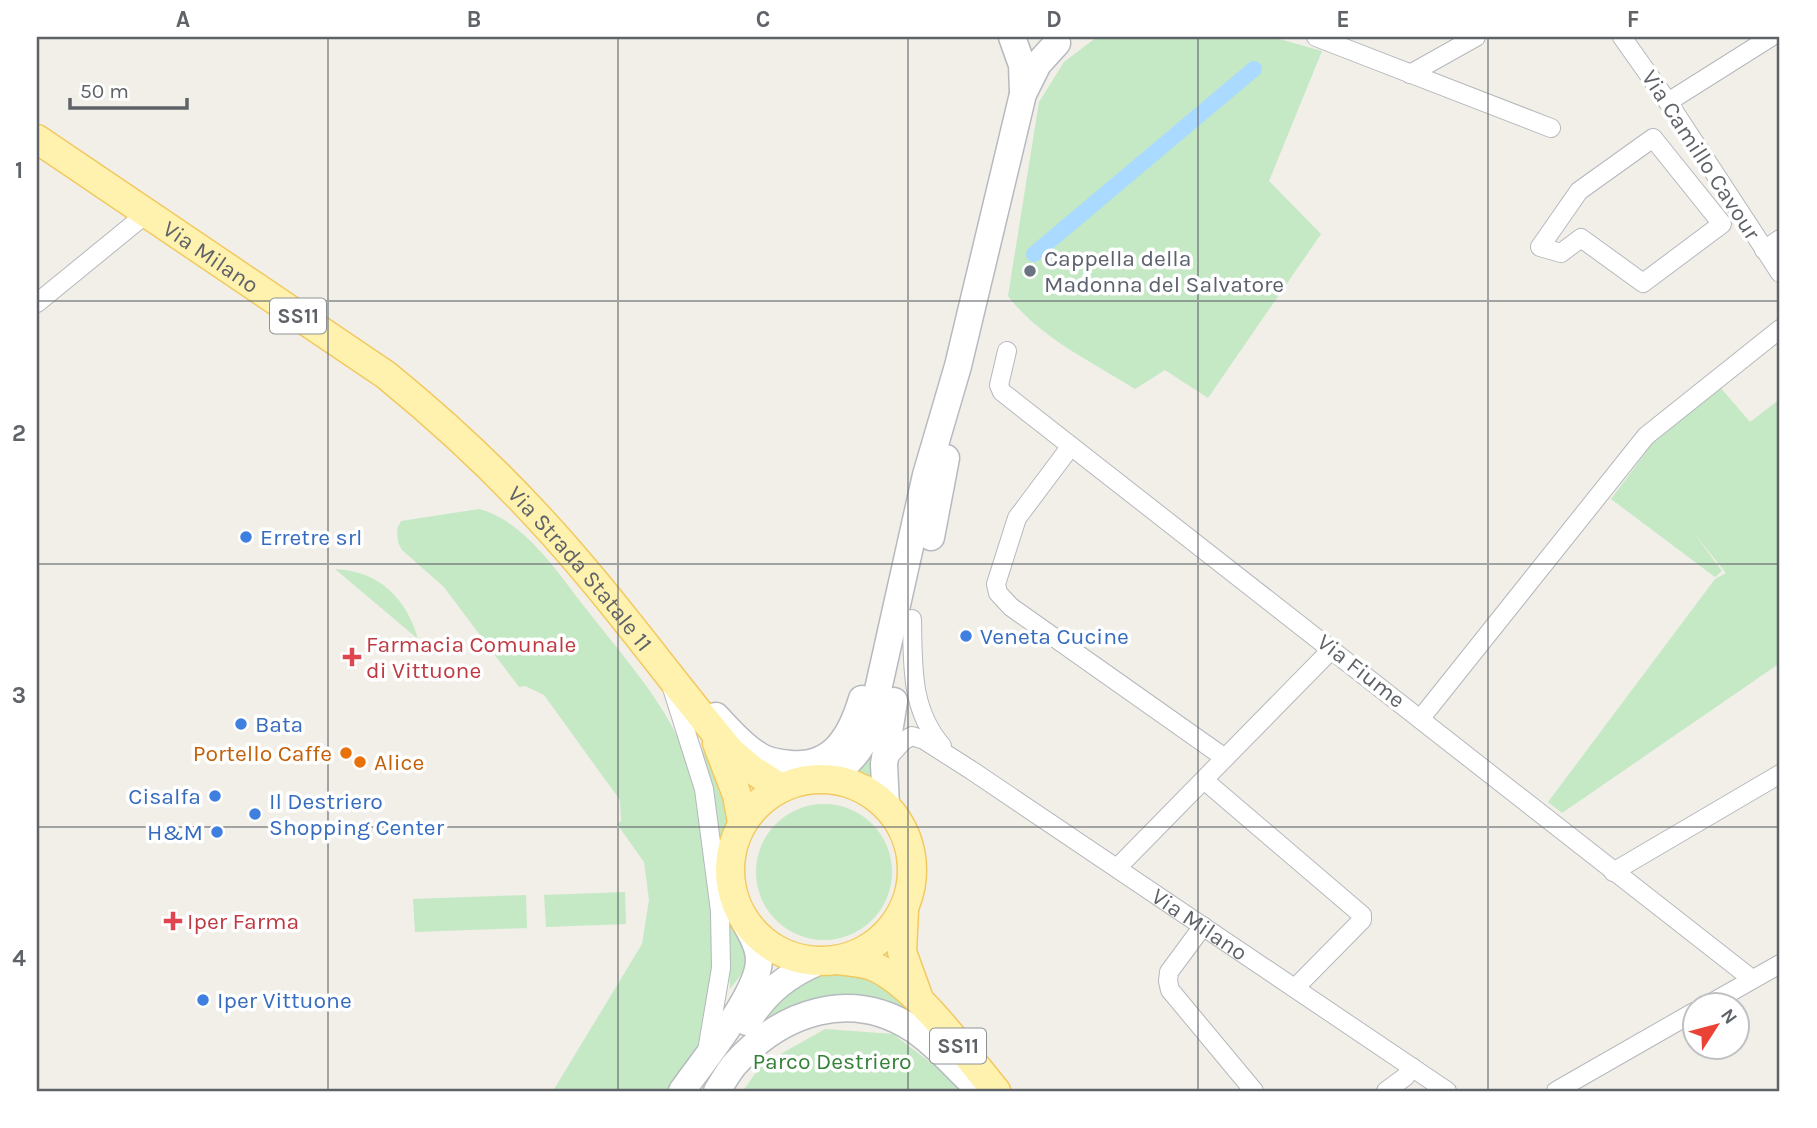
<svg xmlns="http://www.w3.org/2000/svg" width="1817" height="1128" font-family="Karla,sans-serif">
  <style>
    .green { fill: #c5e8c5 }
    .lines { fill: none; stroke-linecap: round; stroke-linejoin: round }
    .canal { stroke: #aadaff; stroke-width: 16 }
    .street-casing { stroke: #b5b8bc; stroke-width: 20 }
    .secondary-casing { stroke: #b6babf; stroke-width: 29 }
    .primary-casing { stroke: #f2c960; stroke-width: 31 }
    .street { stroke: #fff; stroke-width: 18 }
    .secondary { stroke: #fff; stroke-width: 26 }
    .primary { stroke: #fff2af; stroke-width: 28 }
    .grid { fill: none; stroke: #5f6368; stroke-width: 2; stroke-opacity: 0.55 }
    .worship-dot { fill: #6b7280; stroke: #fff; stroke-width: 2.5 }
    .shop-dot { fill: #3f7fe0; stroke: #fff; stroke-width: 2.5 }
    .health-dot { fill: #e0444e; stroke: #fff; stroke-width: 2.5 }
    .food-dot { fill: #e8710a; stroke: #fff; stroke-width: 2.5 }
    .labels { text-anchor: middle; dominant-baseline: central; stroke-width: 7; stroke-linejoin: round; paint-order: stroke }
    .shield { fill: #fff; stroke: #8f9295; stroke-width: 2 }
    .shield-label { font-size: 21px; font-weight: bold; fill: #5f6368 }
    .street-label { font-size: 23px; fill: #5f6368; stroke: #fff }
    .worship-label { font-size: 23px; fill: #5b616d; stroke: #fff; text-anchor: start }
    .shop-label { font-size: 23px; fill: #366cbe; stroke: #fff; text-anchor: start }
    .health-label { font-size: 23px; fill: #be3a42; stroke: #fff; text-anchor: start }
    .food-label { font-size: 23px; fill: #c56008; stroke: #fff; text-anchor: end }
    .park-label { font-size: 23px; fill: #348238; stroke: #fff }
    .neatline { fill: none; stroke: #5f6368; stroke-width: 2.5 }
    .grid-label { font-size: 23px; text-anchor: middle; font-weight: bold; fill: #5f6368 }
  </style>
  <rect width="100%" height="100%" fill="#f1efe8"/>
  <!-- green -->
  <g class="green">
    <path d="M1097 37H1272L1322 51 1269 181 1321 234 1208 398 1165 370 1135 389C1091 361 1040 338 1008 296L1039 102 1064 62Z"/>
    <path d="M1720 387 1750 422 1780 399V663L1562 813 1548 802 1715 579 1726 573 1693 532 1722 571 1715 577 1611 499 1653 443Z"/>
    <path d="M479 509C523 520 557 571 583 605 614 645 650 685 674 730 695 772 701 812 707 858 714 915 720 970 705 1027 699 1052 684 1072 668 1091H553L642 944 649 900 644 862 617 824 621 821 620 800 544 695 525 686 519 687 444 587 402 550 398 542 397 529 401 521Z"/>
    <path d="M335 569C379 571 406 598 418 639Z"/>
    <path d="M880 732 872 764 871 789 850 779 865 760Z"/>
    <path d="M694 737 710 762 727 809 730 833 726 883 737 916 745 934 746 968 730 989 728 947Z"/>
    <circle cx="824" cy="872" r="68"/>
    <path d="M625 892 626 924 546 927 544 895Z"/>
    <path d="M526 895 527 928 415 932 413 899Z"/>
    <path d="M830 969C869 969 893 992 918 1019L900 1013 763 1028 756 1024 797 984Z"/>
    <path d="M825 1029 893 1034 948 1076 960 1091H743L761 1065Z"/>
  </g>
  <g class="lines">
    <!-- canal -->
    <path class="canal" d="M1034 254 1254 69"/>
    <defs>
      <g id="street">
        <path d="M1316 37 1551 128"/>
        <path d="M1622 37 1668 102 1780 273"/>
        <path d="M1410 74 1476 37"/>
        <path d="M1668 102 1771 37"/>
        <path d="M1653 138 1722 224 1643 283 1581 238 1561 253 1540 247 1579 191Z"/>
        <path d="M1764 250 1780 239"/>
        <path d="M37 303 146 214"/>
        <path d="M1007 351 999 385 1002 392 1752 979"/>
        <path d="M1071 446 1017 518 996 584 998 593 1011 607 1225 758"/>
        <path d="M912 619C913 665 910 709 942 746"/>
        <path d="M672 688 704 789 720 911 721 968 707 1051"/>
        <path d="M1421 718 1646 436 1780 329"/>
        <path id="s1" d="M886 760 903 741 912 736 924 740 971 770 1447 1091"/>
        <path d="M1204 780 1362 915V920L1295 988"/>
        <path d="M1117 868 1332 649"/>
        <path d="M1613 872 1780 774"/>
        <path d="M1203 926 1169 972 1168 981 1170 990 1254 1091"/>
        <path d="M1706 1006 1780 964"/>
        <path d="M1386 1091 1405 1077 1412 1067"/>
        <path d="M1556 1091 1694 1012"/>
      </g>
      <g id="secondary">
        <path d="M1012 37 1022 65 1023 93"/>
        <path d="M931 537 946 458"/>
        <path d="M716 716C728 729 740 743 755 753 765 761 777 763 790 764 833 768 851 736 862 699"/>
        <path d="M830 779C847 764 861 752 869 730L926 475 958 366 1023 94 1038 64 1057 43"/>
        <path d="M886 806 884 764 894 701"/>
        <path d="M747 1022C767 991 787 975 820 961"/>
        <path d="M682 1091C702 1062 759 994 759 960 759 944 748 929 741 915"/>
        <path d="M717 1091C723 1082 728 1072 735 1064 782 1012 851 988 913 1029 940 1047 958 1071 981 1091"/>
      </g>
      <g id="primary">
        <path id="s2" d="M37 139 386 375C440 419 491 466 538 517 607 591 666 674 731 752L751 769 781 788"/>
        <path d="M717 743 737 795 742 822"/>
        <circle cx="821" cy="870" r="91"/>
        <path d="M904 910 902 952 919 999"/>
        <path d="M837 960C849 962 863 962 875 967 918 987 965 1054 996 1091"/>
      </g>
    </defs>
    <!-- street casing -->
    <use href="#street" class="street-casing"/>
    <!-- secondary casing -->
    <use href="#secondary" class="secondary-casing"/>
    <!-- primary casing -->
    <use href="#primary" class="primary-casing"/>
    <!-- street -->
    <use href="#street" class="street"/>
    <!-- secondary -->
    <use href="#secondary" class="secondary"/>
    <!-- primary -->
    <use href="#primary" class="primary"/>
  </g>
  <!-- grid -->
  <path class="grid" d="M328 37V1091M618 37V1091M908 37V1091M1198 37V1091M1488 37V1091M37 301H1780M37 564H1780M37 827H1780"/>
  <!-- markers -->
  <circle class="worship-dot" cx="1030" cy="271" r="7"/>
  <g class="shop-dot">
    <circle cx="246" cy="537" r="7"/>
    <circle cx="966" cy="636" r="7"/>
    <circle cx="241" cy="724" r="7"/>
    <circle cx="215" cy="796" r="7"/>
    <circle cx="255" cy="814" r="7"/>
    <circle cx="217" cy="832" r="7"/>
    <circle cx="203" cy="1000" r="7"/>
  </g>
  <g class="health-dot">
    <path d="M348.5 646.5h7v7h7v7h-7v7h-7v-7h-7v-7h7z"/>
    <path d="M169.5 910.5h7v7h7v7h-7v7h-7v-7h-7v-7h7z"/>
  </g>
  <g class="food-dot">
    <circle cx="346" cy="753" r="7"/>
    <circle cx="360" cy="762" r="7"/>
  </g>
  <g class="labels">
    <!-- shield labels -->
    <g class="shield">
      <rect x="270" y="298.5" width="56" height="35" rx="5"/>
      <rect x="930" y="1028.5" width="56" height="35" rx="5"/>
    </g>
    <g class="shield-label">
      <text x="298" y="316">SS11</text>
      <text x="958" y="1046">SS11</text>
    </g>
    <!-- street labels -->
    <g class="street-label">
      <text transform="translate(1701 155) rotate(57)">Via Camillo Cavour</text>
      <text stroke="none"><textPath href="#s2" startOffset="210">Via Milano</textPath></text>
      <text stroke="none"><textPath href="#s2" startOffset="696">Via Strada Statale 11</textPath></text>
      <text transform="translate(1361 671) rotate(38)">Via Fiume</text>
      <text stroke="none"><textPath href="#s1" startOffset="380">Via Milano</textPath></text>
    </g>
    <!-- worship labels -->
    <g class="worship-label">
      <text x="1044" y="258">Cappella della<tspan x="1044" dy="26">Madonna del Salvatore</tspan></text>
    </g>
    <!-- shop labels -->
    <g class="shop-label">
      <text x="260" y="537">Erretre srl</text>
      <text x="980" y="636">Veneta Cucine</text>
      <text x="255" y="724">Bata</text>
      <text x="201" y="796" text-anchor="end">Cisalfa</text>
      <text x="269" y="801">Il Destriero<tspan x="269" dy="26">Shopping Center</tspan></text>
      <text x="203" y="832" text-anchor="end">H&amp;M</text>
      <text x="217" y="1000">Iper Vittuone</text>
    </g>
    <!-- health labels -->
    <g class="health-label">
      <text x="366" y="644">Farmacia Comunale<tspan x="366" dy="26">di Vittuone</tspan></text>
      <text x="187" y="921">Iper Farma</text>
    </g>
    <!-- food labels -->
    <g class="food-label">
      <text x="332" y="753">Portello Caffe</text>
      <text x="374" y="762" text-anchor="start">Alice</text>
    </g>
    <!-- park labels -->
    <g class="park-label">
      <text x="832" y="1061">Parco Destriero</text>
    </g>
  </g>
  <!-- border -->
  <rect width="1817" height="1128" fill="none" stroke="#ffffff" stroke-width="77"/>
  <!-- north arrow -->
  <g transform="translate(1716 1026) rotate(54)"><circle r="33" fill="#ffffff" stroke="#bfc1c3" stroke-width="2"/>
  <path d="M0-5L12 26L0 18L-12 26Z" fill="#ea4335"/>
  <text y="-10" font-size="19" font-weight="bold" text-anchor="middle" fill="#5f6368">N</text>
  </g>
  <!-- scale -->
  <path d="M70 98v10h117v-10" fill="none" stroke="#5f6368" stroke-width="3.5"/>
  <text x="80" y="98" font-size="21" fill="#5f6368" stroke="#ffffff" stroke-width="5" paint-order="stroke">50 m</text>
  <rect x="38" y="38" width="1740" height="1052" class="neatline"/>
  <g class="grid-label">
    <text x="183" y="27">A</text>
    <text x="474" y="27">B</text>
    <text x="763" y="27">C</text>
    <text x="1054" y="27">D</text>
    <text x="1343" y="27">E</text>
    <text x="1633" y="27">F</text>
    <text x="19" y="178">1</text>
    <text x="19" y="441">2</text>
    <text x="19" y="703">3</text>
    <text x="19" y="966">4</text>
  </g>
</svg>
